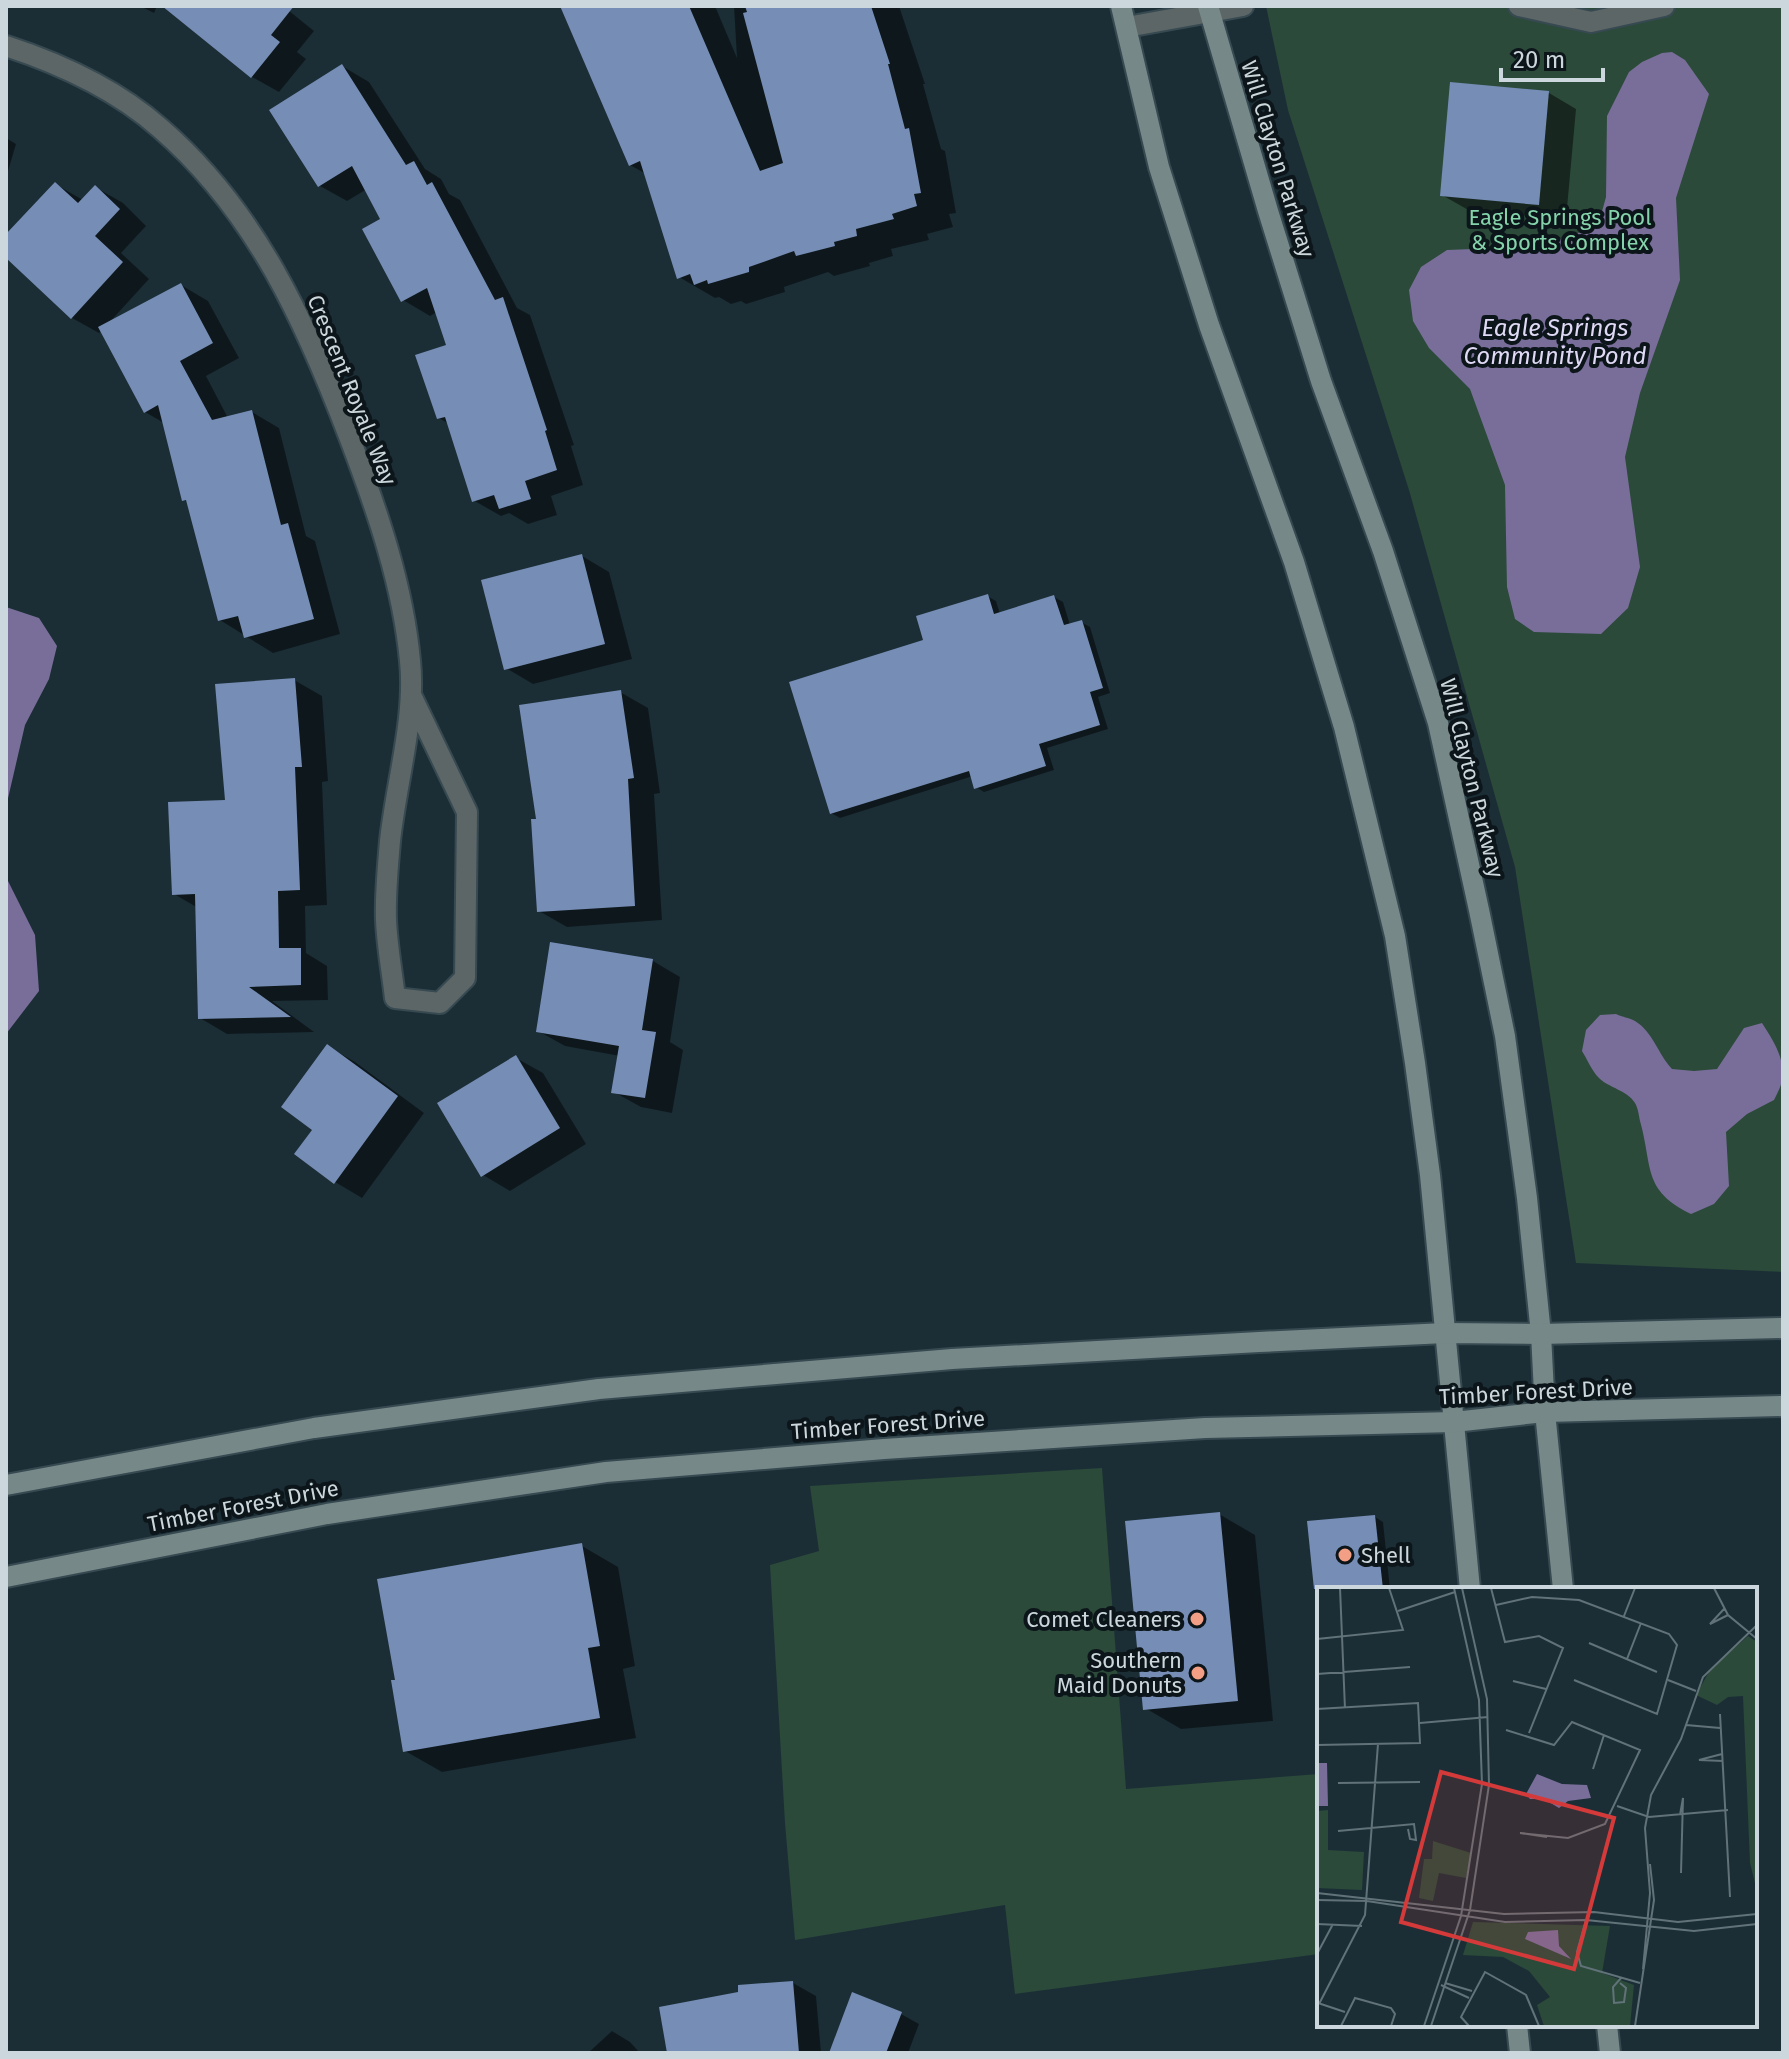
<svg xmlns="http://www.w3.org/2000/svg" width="1789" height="2059" font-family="'Fira Sans',sans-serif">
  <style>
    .green { fill: #2b4a3a }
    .water { fill: #796e99 }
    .shadow { fill: #0007 }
    .building { fill: #768db6 }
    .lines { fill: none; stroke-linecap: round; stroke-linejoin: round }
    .minor-casing { stroke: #374951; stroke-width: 24 }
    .secondary-casing { stroke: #374951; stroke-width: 24 }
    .minor { stroke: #5c6666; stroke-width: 20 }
    .secondary { stroke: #768887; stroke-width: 20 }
    .poi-dot { fill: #f39f85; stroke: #0c1519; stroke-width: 3 }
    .labels { text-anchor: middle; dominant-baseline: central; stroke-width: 8; stroke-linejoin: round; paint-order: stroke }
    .street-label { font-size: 22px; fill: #cbd7dc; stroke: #0c1519 }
    .park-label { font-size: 22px; fill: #84d3aa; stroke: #0c1519 }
    .poi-label { font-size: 22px; fill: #cbd7dc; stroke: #0c1519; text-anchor: end }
    .water-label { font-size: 24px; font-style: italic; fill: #dfd9f5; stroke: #0c1519 }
    .inset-river { fill: none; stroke: #796e99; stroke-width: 4 }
    .inset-road { fill: none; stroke: #617278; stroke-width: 2 }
    .view { fill: #d53a3a; fill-opacity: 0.15; stroke: #d53a3a; stroke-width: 4 }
    .inset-edge { fill: none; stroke: #cbd7dc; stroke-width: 4 }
  </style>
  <rect width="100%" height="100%" fill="#1b2e36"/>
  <!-- green -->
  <g class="green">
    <path d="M1266 6H1783V1272L1576 1263 1515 867 1409 490 1288 110Z"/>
    <path d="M1102 1468 1126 1789 1319 1774V1954L1015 1994 1005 1905 795 1940 785 1823 770 1565 819 1551 810 1486Z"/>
  </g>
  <!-- water -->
  <g class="water">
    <path d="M1672 52 1685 60 1709 94 1676 198 1680 280 1640 393 1625 457 1640 567 1628 608 1601 634 1534 632 1515 619 1507 587 1505 485 1470 389 1429 348 1413 321 1409 290 1421 267 1447 250 1473 249 1527 250 1581 232 1601 215 1606 197 1607 116 1629 72 1642 62 1662 53Z"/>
    <path d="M6 607 39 618 57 646 49 679 25 725 6 807Z"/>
    <path d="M6 873 8 881 35 935 39 991 6 1034Z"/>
    <path d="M1616 1014C1622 1017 1630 1018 1635 1021 1653 1032 1658 1054 1672 1069L1694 1071 1717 1069 1744 1028 1762 1023C1773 1040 1786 1060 1782 1080 1781 1087 1777 1094 1774 1100L1747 1114 1726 1132 1729 1186 1714 1204 1691 1214C1642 1190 1653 1167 1640 1121 1639 1116 1638 1108 1635 1103 1627 1090 1609 1088 1599 1078 1592 1071 1587 1059 1582 1051L1586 1030 1600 1015Z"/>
  </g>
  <!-- shadow -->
  <g class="shadow">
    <path d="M140 6H157L154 13Z"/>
    <path d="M188 6H283L314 31 297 52 306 59 279 92 252 77 179 17Z"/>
    <path d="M562 6H715L737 58 734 6H899L925 84H923L941 149 945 151 956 213 949 214 953 227 927 234 929 240 891 249 893 256 869 263 870 266 834 276 828 272 784 287 785 292 746 304 741 301 731 304 719 297 715 298 679 277 646 174 630 165Z"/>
    <path d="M342 66 369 82 425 169 441 179 449 194 460 200 517 308 530 315 574 445 571 446 583 485 551 496 557 515 528 524 509 513 501 516 473 500 449 424 439 418 448 346 437 312 430 316 403 300 383 220 367 189 347 201 320 186Z"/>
    <path d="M1549 93 1576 109 1566 219 1470 211 1442 195Z"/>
    <path d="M6 138 16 144 6 178Z"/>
    <path d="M55 184 83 200 95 187 123 203 146 226 121 253 149 279 108 324 181 285 208 301 239 358 206 376 228 418 252 412 279 428 306 536 315 541 340 634 273 653 220 620 189 503 184 500 164 423 145 412 102 330 99 333 72 318 6 256V237Z"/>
    <path d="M582 556 609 572 632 659 533 684 506 668Z"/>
    <path d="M987 596 996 601 1000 614 1054 597 1063 602 1070 625 1081 622 1090 627 1110 693 1098 697 1108 729 1047 748 1054 770 984 792 976 787 973 776 840 818 831 813 926 641Z"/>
    <path d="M294 680 322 696 328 781 322 782 327 905 305 906 306 953 327 966 328 1000 272 1001 314 1032 227 1034 200 1018 198 908 174 894Z"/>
    <path d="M620 692 648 708 660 793 654 794 662 920 567 927 539 911Z"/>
    <path d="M552 945 653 961 680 977 670 1042 683 1050 672 1113 641 1107 614 1092 620 1056 565 1046 538 1031Z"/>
    <path d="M327 1046 355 1062 424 1113 362 1198 335 1182 315 1129Z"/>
    <path d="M516 1058 543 1073 586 1144 510 1191 483 1175Z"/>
    <path d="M1219 1514 1255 1535 1273 1721 1181 1729 1145 1708Z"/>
    <path d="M1375 1517 1383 1522 1390 1589H1319V1624L1309 1523Z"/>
    <path d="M582 1546 618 1567 635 1666 623 1669 636 1738 442 1772 405 1751Z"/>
    <path d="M793 1983 816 1996 821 2053H669Z"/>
    <path d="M901 2014 919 2024 908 2053H831Z"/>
    <path d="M612 2031 630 2042 640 2053H588Z"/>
  </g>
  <!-- building -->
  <g class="building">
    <path d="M162 6H294L271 35 280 42 251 78Z"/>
    <path d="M560 6H689L760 171 783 163 743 13 747 12 745 6H871L890 64H888L905 129 909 128 921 193 914 194 917 206 892 214 894 219 856 229 857 236 834 242 835 246 796 256 794 251 749 267V272L708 284 707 280 694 285 690 274 677 279 640 161 629 166Z"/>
    <path d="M342 64 406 165 414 161 427 185 432 182 495 300 503 297 547 430 545 431 557 470 525 481 531 499 499 509 494 495 472 502 445 417 437 419 415 355 446 345 427 288 401 302 362 229 380 219 352 166 318 187 269 110Z"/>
    <path d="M1450 82 1549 91 1539 205 1440 196Z"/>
    <path d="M55 182 78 203 95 185 120 209 95 236 123 262 71 319 6 258V234Z"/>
    <path d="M181 283 213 343 180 361 212 420 252 410 281 525 288 523 314 619 244 638 238 616 218 621 186 500 182 501 158 405 144 413 98 327Z"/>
    <path d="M582 554 605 644 504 670 481 580Z"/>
    <path d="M988 594 994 614 1054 595 1064 625 1082 620 1103 688 1090 692 1100 725 1039 744 1046 766 974 789 969 771 830 814 789 682 923 640 916 616Z"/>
    <path d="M295 678 302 767H295L300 890 278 891 279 948H301V985L249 987 291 1017 198 1019 195 894 172 895 168 802 225 800 215 684Z"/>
    <path d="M621 690 634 778 628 779 635 906 537 912 531 819H536L519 705Z"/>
    <path d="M550 942 653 959 642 1030 656 1032 645 1098 611 1093 619 1046 536 1032Z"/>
    <path d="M327 1044 398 1096 334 1184 294 1154 312 1130 281 1107Z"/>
    <path d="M516 1055 560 1128 481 1177 437 1103Z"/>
    <path d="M1220 1512 1238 1701 1143 1710 1125 1521Z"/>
    <path d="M1375 1515 1383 1589H1314L1307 1521Z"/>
    <path d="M582 1543 600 1646 588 1648 600 1718 403 1752 391 1680H395L377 1579Z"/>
    <path d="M793 1981 799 2053H667L659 2007 738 1992V1985Z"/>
    <path d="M852 1992 902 2012 886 2053H829Z"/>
  </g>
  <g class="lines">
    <defs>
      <g id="minor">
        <path d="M1519 6 1591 22 1664 6"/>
        <path d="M1127 27 1243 6"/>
        <path d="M6 46C61 64 116 89 160 128 256 211 306 323 350 439 377 510 403 585 410 661 416 717 396 784 390 841 388 866 385 894 386 920 387 945 392 972 395 998L440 1003 465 978 467 812 411 695"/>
      </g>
      <g id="secondary">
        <path d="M1121 6 1159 167 1209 325 1294 562 1344 727 1395 936 1415 1063 1430 1175 1470 1589"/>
        <path d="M1208 6 1268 211 1321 381 1383 551 1438 723 1479 910 1505 1036 1527 1198 1541 1334 1545 1412 1563 1589"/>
        <path d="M6 1485 314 1428 599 1389 952 1359 1259 1342 1445 1333 1541 1334 1783 1328"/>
        <path d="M6 1577 327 1514 606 1472 884 1449 1205 1428 1454 1422 1545 1412 1783 1406"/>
        <path d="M1517 2025 1520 2053"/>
        <path d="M1607 2025 1610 2053"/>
      </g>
    </defs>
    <!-- minor casing -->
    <use href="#minor" class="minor-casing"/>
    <!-- secondary casing -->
    <use href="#secondary" class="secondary-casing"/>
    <!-- minor -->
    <use href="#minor" class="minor"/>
    <!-- secondary -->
    <use href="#secondary" class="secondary"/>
  </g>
  <!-- markers -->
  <g class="poi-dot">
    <circle cx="1345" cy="1555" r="8"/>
    <circle cx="1197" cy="1619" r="8"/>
    <circle cx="1198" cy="1673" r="8"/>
  </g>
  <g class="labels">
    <!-- street labels -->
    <g class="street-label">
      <text transform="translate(1278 159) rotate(73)">Will Clayton Parkway</text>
      <text transform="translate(352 390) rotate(68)">Crescent Royale Way</text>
      <text transform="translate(1472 778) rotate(76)">Will Clayton Parkway</text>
      <text transform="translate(1536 1392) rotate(-3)">Timber Forest Drive</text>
      <text transform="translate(888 1425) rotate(-4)">Timber Forest Drive</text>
      <text transform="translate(243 1506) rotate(-11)">Timber Forest Drive</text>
    </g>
    <!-- park labels -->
    <g class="park-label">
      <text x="1560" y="217">Eagle Springs Pool<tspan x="1560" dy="25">&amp; Sports Complex</tspan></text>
    </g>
    <!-- poi labels -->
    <g class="poi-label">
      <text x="1361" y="1555" text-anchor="start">Shell</text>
      <text x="1181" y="1619">Comet Cleaners</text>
      <text x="1182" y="1660">Southern<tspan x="1182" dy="25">Maid Donuts</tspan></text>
    </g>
    <!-- water labels -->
    <g class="water-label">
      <text x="1555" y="328">Eagle Springs<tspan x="1555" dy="28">Community Pond</tspan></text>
    </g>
  </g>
  <!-- overview -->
  <g transform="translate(1317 1587)">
    <rect width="440" height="440" fill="#1b2e36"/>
    <path d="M431 49 440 55V304L433 276 426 109 411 110 400 118 379 108 393 83ZM11 223V263L47 265 45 303 0 301V224ZM116 254 154 266 149 291 122 286 116 314 102 311 107 272H115ZM156 335 293 339 285 386 317 398 313 439H227L220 418 233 410 212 384 186 370 146 368Z" fill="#2b4a3a"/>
    <path d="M0 176H10L11 219H0ZM220 187 245 197 270 198 274 211 251 214 242 221 227 212H213L209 207ZM241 343 242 359 254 372 208 352 211 345Z" fill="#796e99"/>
    <path class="inset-river" d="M440 90V188"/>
    <path class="inset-road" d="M23 1 28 122M174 1 188 55 222 49 246 61 212 146M397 1 411 28 440 52M179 18 215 10 262 13 352 47 360 58 340 127 257 93M407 22 393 37 411 28M81 24 138 5M307 29 318 1M0 52 86 43 72 1M272 56 340 85M310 72 324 36M0 87 93 80M351 93 379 104M196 94 229 102M0 122 101 116 103 156 0 158M403 127 413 310M103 136 171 130M369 138 403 141M189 143 237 158 255 135 323 163 288 237 251 251 203 246 230 250M405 167 382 173 406 174M276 182 287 148M21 196 103 195M300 219 332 230 411 223M363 228 366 211 364 286M21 244 97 237 99 253 93 252 91 242M0 306 187 327 277 325 361 335 440 327M0 313 50 314 188 335 269 333 377 344 440 337M269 333 260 365 264 379 323 396M0 337 45 339M0 367 16 337M326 382 333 306 328 241 334 208 364 152 386 90 440 38M128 396 155 404M303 396 309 401 307 415 297 416 296 400 304 391M124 398 152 411M1 416 28 425M2 417 48 328 61 157M24 439 38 411 74 421 78 427 74 439M107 439 144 329 165 197 162 113 137 1M114 439 153 323 172 198 170 112 145 1M152 439 144 430 168 385 209 408 222 439M318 439 337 313 333 277M346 439H429"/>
    <path class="view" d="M124 185 297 231 257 382 84 335Z"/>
    <rect width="440" height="440" class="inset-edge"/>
  </g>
  <!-- border -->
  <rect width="1789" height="2059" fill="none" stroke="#cbd7dc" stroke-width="16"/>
  <!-- scale -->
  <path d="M1501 68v12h102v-12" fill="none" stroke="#cbd7dc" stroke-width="4"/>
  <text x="1513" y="68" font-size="24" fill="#cbd7dc" stroke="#0c1519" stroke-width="6" paint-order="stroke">20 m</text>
</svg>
